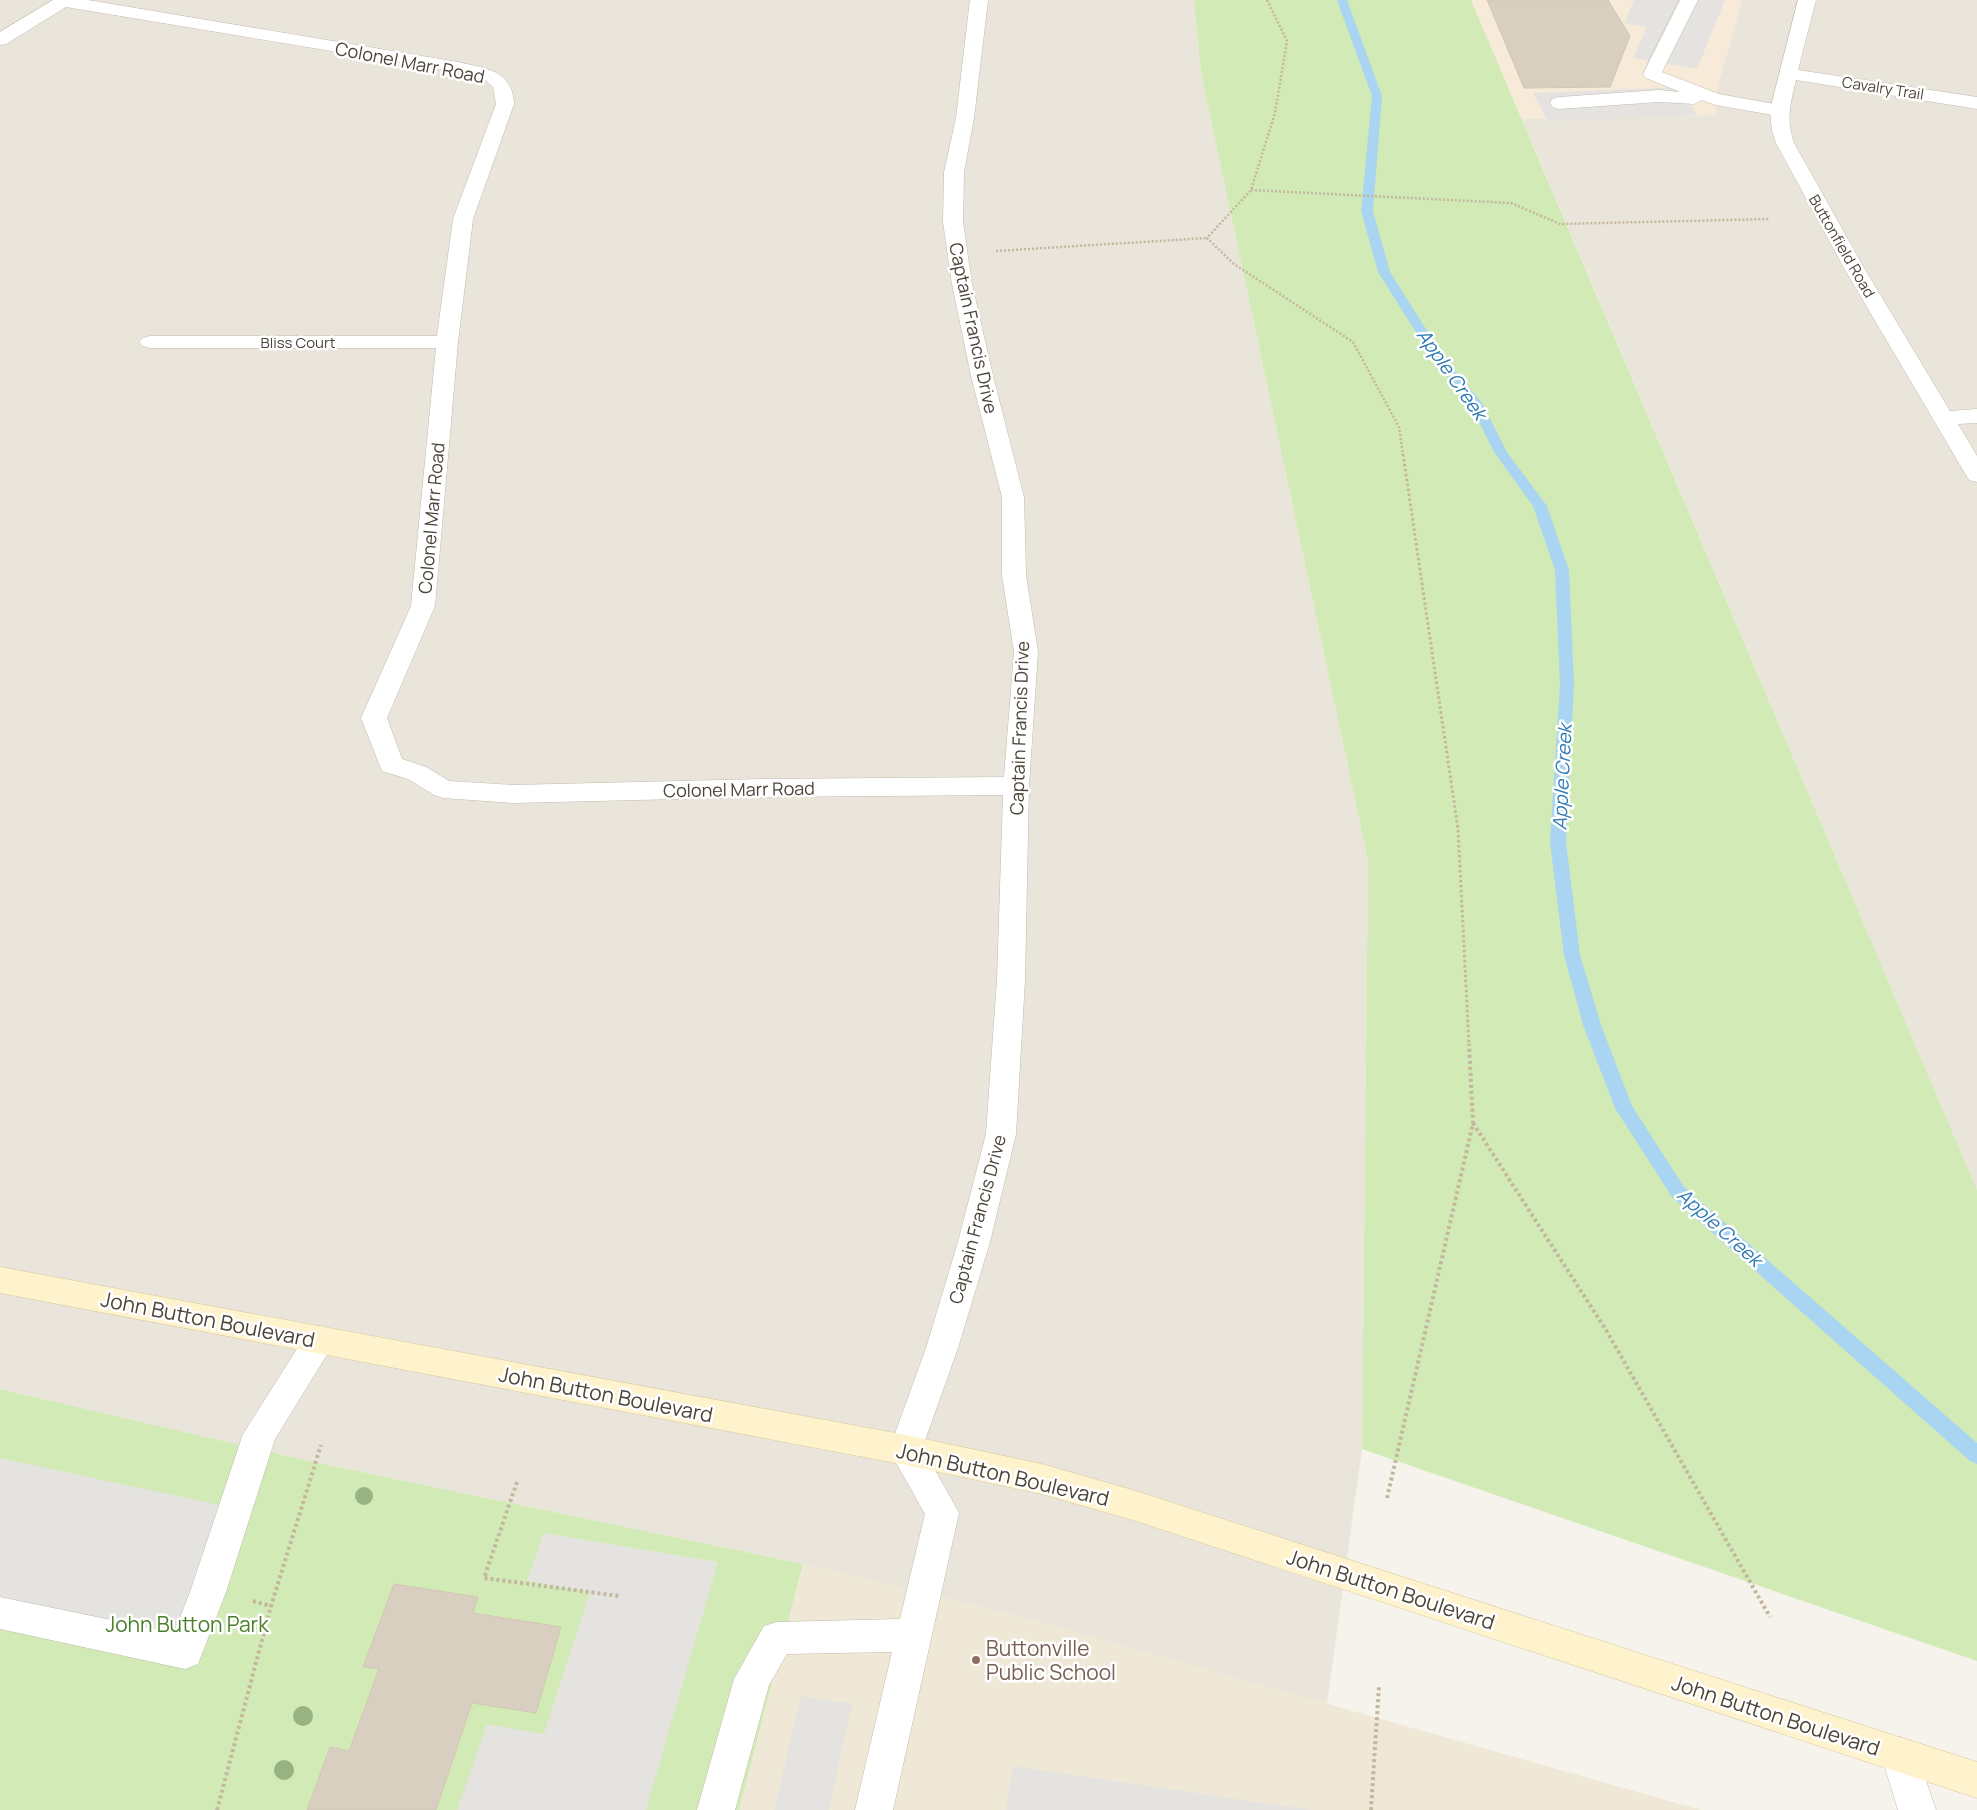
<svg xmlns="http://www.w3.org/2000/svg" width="1977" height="1810" font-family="Manrope,sans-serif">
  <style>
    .residential { fill: #eae5da }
    .commercial { fill: #f7ead8 }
    .education { fill: #efe8d6 }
    .green { fill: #d2eab5 }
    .parking { fill: #e5e3e0 }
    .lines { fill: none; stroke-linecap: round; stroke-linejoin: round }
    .stream { fill: #a9d4f2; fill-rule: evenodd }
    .building { fill: #d8cfc1; stroke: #d3c7b4 }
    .lane-casing { stroke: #c2bbae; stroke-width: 1 }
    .street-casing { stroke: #c2bbae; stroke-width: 1 }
    .secondary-casing { stroke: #d6c79b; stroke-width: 1 }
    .path-far2 { stroke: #c4b79f; stroke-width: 2.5; stroke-dasharray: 2 2; stroke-linecap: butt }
    .path-far1 { stroke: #c4b79f; stroke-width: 3; stroke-dasharray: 2.5 2.5; stroke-linecap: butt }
    .path { stroke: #c4b79f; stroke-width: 4; stroke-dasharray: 3 3; stroke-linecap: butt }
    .lane { fill: #fff; fill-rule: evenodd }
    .street { fill: #fff; fill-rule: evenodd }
    .secondary { fill: #fff3cd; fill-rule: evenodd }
    .tree { fill: #97b381 }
    .education-dot { fill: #8d6e63; stroke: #fff; stroke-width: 2 }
    .labels { text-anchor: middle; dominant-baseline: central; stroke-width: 5; stroke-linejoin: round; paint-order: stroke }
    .far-street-label { font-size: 15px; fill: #4b4439; stroke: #fff }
    .street-label { font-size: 18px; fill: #4b4439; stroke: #fff }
    .water-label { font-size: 19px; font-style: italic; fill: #2e7ab2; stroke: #fff }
    .near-street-label { font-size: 21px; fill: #4b4439; stroke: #fff }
    .near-park-label { font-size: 21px; fill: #4a7f2a; stroke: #fff }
    .near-education-label { font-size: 21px; fill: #785e54; stroke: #fff; text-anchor: start }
  </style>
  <rect width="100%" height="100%" fill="#f6f3ec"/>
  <!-- residential -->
  <g class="residential">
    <path d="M0 0H1194L1201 73 1368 861 1362 1449 1327 1704 1022 1617 803 1564 304 1460 0 1389Z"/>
    <path d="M1742 0H1977V1190L1522 119 1716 115 1717 89Z"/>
  </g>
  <!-- commercial -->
  <path class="commercial" d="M1471 0H1742L1717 89 1716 115 1522 119Z"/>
  <!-- education -->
  <path class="education" d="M803 1564 1022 1617 1701 1810H739Z"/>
  <!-- green -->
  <g class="green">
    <path d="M1194 0H1471L1977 1190V1661L1362 1449 1368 861 1201 73Z"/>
    <path d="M0 1389 304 1460 803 1564 739 1810H0Z"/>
  </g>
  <!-- parking -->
  <g class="parking">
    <path d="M1634 0H1725L1697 69 1633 58 1647 27 1624 23Z"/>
    <path d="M1680 87 1697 115 1548 121 1533 93Z"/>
    <path d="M0 1458 243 1510 185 1652 0 1615Z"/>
    <path d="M544 1533 718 1562 646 1810H457L487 1724 544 1734 590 1592 527 1581Z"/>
    <path d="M801 1696 852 1704 829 1810H774Z"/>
    <path d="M1012 1766 1312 1810H1006Z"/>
  </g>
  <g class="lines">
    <!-- stream -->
    <path class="stream" d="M1337 0H1347L1382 96 1373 211 1390 272 1443 356 1482 403 1507 452 1547 506 1569 570 1574 684 1566 842 1580 955 1601 1025 1632 1106 1684 1187 1977 1443V1464L1970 1461 1672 1197 1615 1108 1583 1025 1564 955 1550 842 1560 684 1555 570 1533 506 1494 452 1470 404 1434 361 1378 272 1361 211 1372 96Z"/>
  </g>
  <!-- building -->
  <g class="building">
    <path d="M1487 0H1608L1630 36 1610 87 1524 88Z"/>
    <path d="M394 1584 478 1597 473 1613 561 1627 536 1713 472 1703 436 1810H307L330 1747 349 1751 379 1669 363 1667Z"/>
  </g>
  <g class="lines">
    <defs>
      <g id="lane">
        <path d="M1680 0H1698L1662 72 1719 94 1786 106 1788 110 1786 114 1779 116 1715 105 1702 100 1694 104 1659 102 1559 109 1552 107 1550 103 1552 99 1559 97 1659 90 1680 92 1646 78 1643 74Z"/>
        <path d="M320 1326 331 1330 336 1340 275 1439 226 1592 198 1664 185 1669 0 1629V1597L174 1633 190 1592 243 1434 309 1330Z"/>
        <path d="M906 1435 918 1440 959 1513 893 1810H855L892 1652 787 1654 769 1685 735 1810H697L734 1679 764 1626 777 1622 900 1619 925 1514 889 1450 894 1440Z"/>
        <path d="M1900 1737 1913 1742 1936 1810H1898L1881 1755 1887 1742Z"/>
      </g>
      <g id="street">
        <path d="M53 0H88L458 62C486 69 512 69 514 104L473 219 458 342 435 606 387 718 402 759 426 767 449 781 513 785 762 779 1004 777 1014 652 1002 575V497L971 376 952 284 943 222 944 172 956 118 970 0H988L974 118 964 172 963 222 972 284 993 376 1024 497 1026 575 1038 652 1029 786 1025 980 1016 1134 990 1242 958 1348 918 1460 906 1465 894 1460 889 1450 926 1348 958 1242 986 1134 997 980 1003 795 762 797 513 803 443 798 434 795 408 779 382 771 361 718 411 606 436 348H150L143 346 139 342 143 338 150 336H437L453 219 496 104 493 87 485 80 458 72 66 7 6 44 0 45V32Z"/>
        <path d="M1798 0H1816L1798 70 1977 97V109L1796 80C1790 105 1786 119 1794 143L1864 268 1950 411 1977 409V423L1958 424 1977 456V482L1969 480 1966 475 1844 268 1776 143 1772 131 1770 110Z"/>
      </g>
      <path id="secondary" d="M0 1267 906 1435 1042 1464 1136 1491 1977 1762V1798L1136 1521 1042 1494 906 1465 0 1293Z"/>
    </defs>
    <!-- lane casing -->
    <use href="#lane" class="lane-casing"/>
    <!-- street casing -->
    <use href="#street" class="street-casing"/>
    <!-- secondary casing -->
    <use href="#secondary" class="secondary-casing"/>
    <!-- path-far2 -->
    <g class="path-far2">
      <path d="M1267 0 1287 41 1275 113 1251 190 1207 238 1234 264 1353 342 1399 427 1403 455"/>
      <path d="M1251 190 1511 203 1560 224 1770 219"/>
      <path d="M996 251 1207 238"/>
    </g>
    <!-- path-far1 -->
    <path class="path-far1" d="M1403 454 1458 829 1469 1045"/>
    <!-- path -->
    <g class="path">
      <path d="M1473 1123 1606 1330 1770 1617"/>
      <path d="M517 1482 484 1578 619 1596"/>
      <path d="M1387 1498 1473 1123 1469 1044"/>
      <path d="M253 1601 271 1606"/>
      <path d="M217 1810 271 1606 321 1445"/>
      <path d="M1371 1810 1379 1686"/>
    </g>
    <!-- lane -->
    <use href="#lane" class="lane"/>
    <!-- street -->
    <use href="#street" class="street"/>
    <!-- secondary -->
    <use href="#secondary" class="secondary"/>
  </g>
  <!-- trees -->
  <g class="tree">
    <circle cx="364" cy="1496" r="9"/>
    <circle cx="303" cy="1716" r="10"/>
    <circle cx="284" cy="1770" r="10"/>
  </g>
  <!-- markers -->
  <circle class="education-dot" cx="976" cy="1660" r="5"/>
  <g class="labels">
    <!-- far-street labels -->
    <g class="far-street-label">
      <text transform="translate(1883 88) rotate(9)">Cavalry Trail</text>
      <text transform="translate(1842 246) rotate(60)">Buttonfield Road</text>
      <text x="298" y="342">Bliss Court</text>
    </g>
    <!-- street labels -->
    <g class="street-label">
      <text transform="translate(410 62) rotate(11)">Colonel Marr Road</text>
      <text transform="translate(974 328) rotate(78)">Captain Francis Drive</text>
      <text transform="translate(431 518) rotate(-85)">Colonel Marr Road</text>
      <text transform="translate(1019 728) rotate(-88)">Captain Francis Drive</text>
      <text transform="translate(739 789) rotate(-1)">Colonel Marr Road</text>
      <text transform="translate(977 1219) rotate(-75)">Captain Francis Drive</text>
    </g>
    <!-- water labels -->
    <g class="water-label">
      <text transform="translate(1452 374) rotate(55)">Apple Creek</text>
      <text transform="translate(1562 777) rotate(-87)">Apple Creek</text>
      <text transform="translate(1720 1227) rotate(42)">Apple Creek</text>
    </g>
    <!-- near-street labels -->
    <g class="near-street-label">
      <text transform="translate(208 1319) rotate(11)">John Button Boulevard</text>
      <text transform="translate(606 1394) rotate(11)">John Button Boulevard</text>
      <text transform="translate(1003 1474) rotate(13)">John Button Boulevard</text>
      <text transform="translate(1391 1589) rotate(18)">John Button Boulevard</text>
      <text transform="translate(1776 1715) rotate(18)">John Button Boulevard</text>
    </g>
    <!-- near-park labels -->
    <g class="near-park-label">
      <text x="187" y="1624">John Button Park</text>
    </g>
    <!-- near-education labels -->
    <g class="near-education-label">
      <text x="986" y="1648">Buttonville<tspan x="986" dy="24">Public School</tspan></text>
    </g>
  </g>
</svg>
